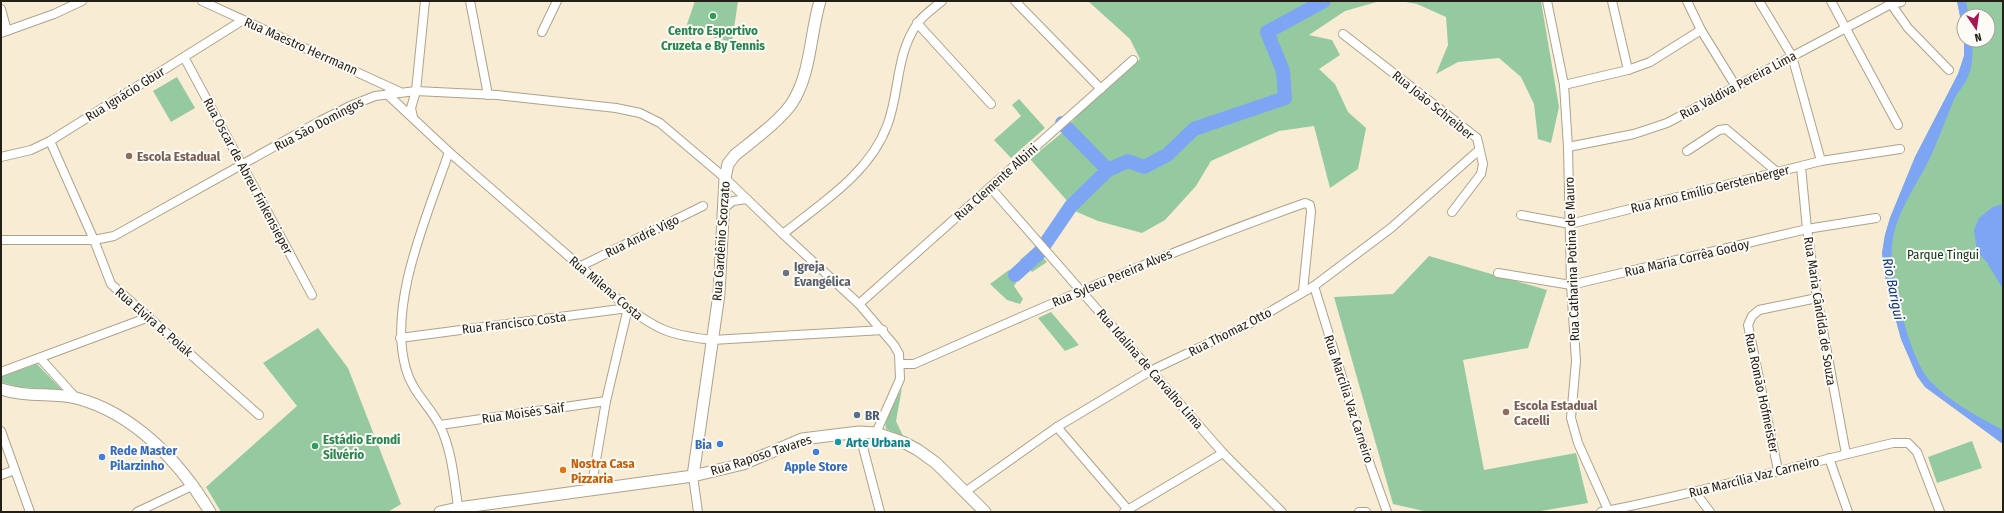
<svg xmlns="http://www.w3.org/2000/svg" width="2004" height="513" font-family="'Fira Sans Condensed',sans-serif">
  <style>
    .green { fill: #95caa0; fill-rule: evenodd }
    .water { fill: #7da5f4 }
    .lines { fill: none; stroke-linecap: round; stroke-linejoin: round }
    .river { stroke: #7da5f4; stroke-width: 14 }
    .street-casing { stroke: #ada28b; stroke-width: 10 }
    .secondary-casing { stroke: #ada28b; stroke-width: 13 }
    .street { stroke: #fff; stroke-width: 8 }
    .secondary { stroke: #fff; stroke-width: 11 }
    .leisure-dot { fill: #2e9e5b; stroke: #fdfbf6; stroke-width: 1.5 }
    .education-dot { fill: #8d6e63; stroke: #fdfbf6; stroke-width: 1.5 }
    .worship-dot { fill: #6b7280; stroke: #fdfbf6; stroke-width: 1.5 }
    .service-dot { fill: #5c6f8a; stroke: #fdfbf6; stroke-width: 1.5 }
    .culture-dot { fill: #0f9aa8; stroke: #fdfbf6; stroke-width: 1.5 }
    .shop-dot { fill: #3f7fe0; stroke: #fdfbf6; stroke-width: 1.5 }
    .food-dot { fill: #e8710a; stroke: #fdfbf6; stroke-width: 1.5 }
    .labels { text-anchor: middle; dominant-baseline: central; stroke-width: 4; stroke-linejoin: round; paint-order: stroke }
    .leisure-label { font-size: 13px; font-weight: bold; fill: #27864d; stroke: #fdfbf6 }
    .street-label { font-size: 13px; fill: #231e16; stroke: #fdfbf6 }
    .education-label { font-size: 13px; font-weight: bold; fill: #785e54; stroke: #fdfbf6; text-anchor: start }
    .park-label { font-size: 13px; fill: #11351c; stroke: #fdfbf6 }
    .worship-label { font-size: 13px; font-weight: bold; fill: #5b616d; stroke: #fdfbf6; text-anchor: start }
    .service-label { font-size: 13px; font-weight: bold; fill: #4e5e75; stroke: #fdfbf6; text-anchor: start }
    .culture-label { font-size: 13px; font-weight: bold; fill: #0d838f; stroke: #fdfbf6; text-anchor: start }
    .shop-label { font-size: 13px; font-weight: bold; fill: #366cbe; stroke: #fdfbf6; text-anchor: end }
    .food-label { font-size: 13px; font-weight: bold; fill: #c56008; stroke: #fdfbf6; text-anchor: start }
    .water-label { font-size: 14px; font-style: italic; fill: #0d338c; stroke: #fdfbf6 }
  </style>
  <rect width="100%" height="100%" fill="#f9ecd5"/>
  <!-- green -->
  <g class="green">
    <path d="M695 1H738L732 42 685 30Z"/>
    <path d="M1088 1H1380L1345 11 1309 35 1332 40 1340 55 1319 69 1335 84 1348 112 1366 128 1358 169 1330 188 1314 126 1279 131 1211 161 1196 186 1165 220 1142 233 1098 221 1077 212 1030 159 1063 132 1086 106 1140 59 1130 39Z"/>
    <path d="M1400 1H1541L1559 107 1551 143 1538 139 1534 104 1521 77 1499 58 1458 62 1436 74 1448 45 1446 17 1417 4Z"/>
    <path d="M1957 1H2003V444L1925 387 1917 376 1901 339 1887 288 1882 253 1885 235 1890 218 1915 157 1958 74 1964 56V36ZM1964 16H1988V40H1964Z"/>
    <path d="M177 77 195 108 171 122 153 91Z"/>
    <path d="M1019 99 1045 128 1011 158 994 140 1021 116 1012 105Z"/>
    <path d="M1034 248 1047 262 1032 272 1020 260Z"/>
    <path d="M1429 256 1547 290 1528 348 1463 360 1484 470 1576 453 1588 503 1535 512H1428L1393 504 1334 297 1393 294Z"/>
    <path d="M1009 270 1019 278 1014 286 1023 299 1020 304 1007 300 990 284Z"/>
    <path d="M1051 312 1079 345 1065 351 1038 318Z"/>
    <path d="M318 328 348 368 401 504 388 512H221L206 487 297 406 263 363Z"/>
    <path d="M37 364 62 390 19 387 1 382V377Z"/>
    <path d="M902 388 896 421 903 436 886 429 885 421Z"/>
    <path d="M1972 441 1982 468 1937 483 1928 457Z"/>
  </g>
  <!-- water -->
  <g class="water">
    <path d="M1957 1H1966L1969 16H1964V40H1972C1973 55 1973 67 1966 81 1962 88 1956 94 1953 102 1945 121 1938 141 1929 160 1915 188 1895 214 1892 246 1890 270 1897 295 1903 318 1907 335 1918 368 1930 381 1950 402 1978 417 2003 430V444L1925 387 1917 376 1901 339 1887 288 1882 253 1885 235 1890 218 1915 157 1958 74 1964 56V36Z"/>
    <path d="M2003 204V289L1986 261 1977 252 1974 230 1979 218 1993 207Z"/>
  </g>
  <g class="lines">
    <!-- river -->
    <g class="river">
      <path d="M1062 123 1108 170"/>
      <path d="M1015 275 1039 253 1071 206 1108 170 1128 161 1144 167 1167 155 1194 129 1285 98 1283 71 1267 32 1324 1"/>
    </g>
    <defs>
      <g id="street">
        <path d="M202 1 400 92"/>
        <path d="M470 1 488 95"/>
        <path d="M1015 1 1101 89"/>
        <path d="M1547 1 1564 85 1568 147 1571 285 1576 361 1571 418 1578 443 1609 512"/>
        <path d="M1612 1 1628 70"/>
        <path d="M1687 1 1701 30 1735 85"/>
        <path d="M1759 1 1792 56 1821 161"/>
        <path d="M1831 1 1898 125"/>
        <path d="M1889 1 1908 28 1949 70"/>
        <path d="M1 9 7 31"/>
        <path d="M917 23 991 104"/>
        <path d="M542 32 557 1"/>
        <path d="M1 33 54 14 82 1"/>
        <path d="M1343 34 1477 138 1483 164 1481 174 1452 212"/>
        <path d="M184 57 312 295"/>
        <path d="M1564 85 1628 70 1650 62 1701 30"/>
        <path d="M387 94 449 152 628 308C661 332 672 335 712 340L883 330"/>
        <path d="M413 117 411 108 416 91 425 1"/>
        <path d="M50 141 94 240 111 284 259 415"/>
        <path d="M1568 147 1634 134 1667 123 1891 4 1901 2"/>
        <path d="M1687 151 1719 130 1726 129 1777 172"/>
        <path d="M449 152C428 214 387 304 406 369 412 392 430 406 440 426 453 453 454 483 459 512"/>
        <path d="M1 157 31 150 50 141 243 20"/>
        <path d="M1801 167 1807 229 1817 298 1846 454"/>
        <path d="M990 187 1223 453 1282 512"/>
        <path d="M723 209 733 201 747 199"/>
        <path d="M1521 215 1570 224 1821 161 1900 149"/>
        <path d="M783 234C821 203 869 174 887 126 900 93 895 56 917 24 923 15 934 8 942 1"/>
        <path d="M1 240H94L114 236 320 121 350 106 375 96 416 91 497 95 616 108 640 113 660 123 725 178 783 234 859 304 894 345 899 354 900 379 876 433"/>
        <path d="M581 266 703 206"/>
        <path d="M1498 273 1571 285 1807 229 1876 218"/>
        <path d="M1314 286 1362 442 1387 512"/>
        <path d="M859 304 1133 60"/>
        <path d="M400 338 628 308 606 401 591 490"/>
        <path d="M40 358 76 398"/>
        <path d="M900 364H914C1043 307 1172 250 1305 203L1310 205 1311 212 1303 291"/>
        <path d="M1 372 149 317"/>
        <path d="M440 425 606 401"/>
        <path d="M1057 427 1130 512"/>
        <path d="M1 431 30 512"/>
        <path d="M859 432 880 512"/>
        <path d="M1829 458 1848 512"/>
        <path d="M1778 470 1748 325 1752 316 1759 310 1817 298"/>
        <path d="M1 475 15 470"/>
        <path d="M693 476 698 512"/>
        <path d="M965 492 1057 427 1152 370 1247 325 1314 286 1391 228 1479 150"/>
        <path d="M1695 492 1710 512"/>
        <path d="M137 512 194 485"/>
        <path d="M1124 512 1223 453"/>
        <path d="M1359 512H1366"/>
        <path d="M1601 512C1699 493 1796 466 1893 443H1908L1917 452 1940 512"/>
      </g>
      <g id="secondary">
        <path d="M1 389C27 398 53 392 76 398 134 413 180 462 210 512"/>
        <path d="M693 476 719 294 725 178 728 164 735 155C752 141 780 121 792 103 811 74 810 34 820 1"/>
        <path d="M440 512 458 508 693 476 743 464 802 439 859 432 876 433 905 443 918 450 936 463 985 512"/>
      </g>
    </defs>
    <!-- street casing -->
    <use href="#street" class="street-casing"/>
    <!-- secondary casing -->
    <use href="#secondary" class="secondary-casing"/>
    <!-- street -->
    <use href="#street" class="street"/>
    <!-- secondary -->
    <use href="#secondary" class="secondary"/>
  </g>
  <!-- markers -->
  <g class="leisure-dot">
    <circle cx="713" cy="16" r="4"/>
    <circle cx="315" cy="446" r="4"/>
  </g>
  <g class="education-dot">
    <circle cx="129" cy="156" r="4"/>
    <circle cx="1506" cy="412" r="4"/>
  </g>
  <circle class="worship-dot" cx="786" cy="273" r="4"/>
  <circle class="service-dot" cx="857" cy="415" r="4"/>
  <circle class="culture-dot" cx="838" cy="442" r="4"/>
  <g class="shop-dot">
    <circle cx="720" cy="444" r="4"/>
    <circle cx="816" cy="452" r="4"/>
    <circle cx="102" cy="457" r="4"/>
  </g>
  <circle class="food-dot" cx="563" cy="470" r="4"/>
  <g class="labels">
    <!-- leisure labels -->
    <g class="leisure-label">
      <text x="713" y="30">Centro Esportivo<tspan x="713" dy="15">Cruzeta e By Tennis</tspan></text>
      <text x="323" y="439" text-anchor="start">Estádio Erondi<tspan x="323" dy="15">Silvério</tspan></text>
    </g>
    <!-- street labels -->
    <g class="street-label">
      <text transform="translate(301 46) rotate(24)">Rua Maestro Herrmann</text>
      <text transform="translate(1738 85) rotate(-28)">Rua Valdiva Pereira Lima</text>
      <text transform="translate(125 94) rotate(-32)">Rua Ignácio Gbur</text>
      <text transform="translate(1433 105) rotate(39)">Rua João Schreiber</text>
      <text transform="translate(319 124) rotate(-28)">Rua São Domingos</text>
      <text transform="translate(248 176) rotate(62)">Rua Oscar de Abreu Finkensieper</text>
      <text transform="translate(996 182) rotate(-42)">Rua Clemente Albini</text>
      <text transform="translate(1710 189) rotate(-14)">Rua Arno Emílio Gerstenberger</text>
      <text transform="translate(642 236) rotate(-26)">Rua André Vigo</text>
      <text transform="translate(721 241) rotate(-86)">Rua Gardênio Scorzato</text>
      <text transform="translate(1687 258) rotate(-13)">Rua Maria Corrêa Godoy</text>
      <text transform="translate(1572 259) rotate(-92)">Rua Catharina Potina de Mauro</text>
      <text transform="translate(1112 278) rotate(-23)">Rua Sylseu Pereira Alves</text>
      <text transform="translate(606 288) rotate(40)">Rua Milena Costa</text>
      <text transform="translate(1820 311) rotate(81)">Rua Maria Cândida de Souza</text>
      <text transform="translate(154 322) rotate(41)">Rua Elvira B. Polak</text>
      <text transform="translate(514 323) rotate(-7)">Rua Francisco Costa</text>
      <text transform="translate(1230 332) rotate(-27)">Rua Thomaz Otto</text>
      <text transform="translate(1150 369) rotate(49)">Rua Idalina de Carvalho Lima</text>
      <text transform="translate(1762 393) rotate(78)">Rua Romão Hofmeister</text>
      <text transform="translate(1349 399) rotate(72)">Rua Marcília Vaz Carneiro</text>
      <text transform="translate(523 413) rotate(-8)">Rua Moisés Saif</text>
      <text transform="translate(761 455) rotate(-18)">Rua Raposo Tavares</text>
      <text transform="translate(1754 477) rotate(-14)">Rua Marcília Vaz Carneiro</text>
    </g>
    <!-- education labels -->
    <g class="education-label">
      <text x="137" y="156">Escola Estadual</text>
      <text x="1514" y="405">Escola Estadual<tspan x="1514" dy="15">Cacelli</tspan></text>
    </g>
    <!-- park labels -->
    <g class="park-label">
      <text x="1943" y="254">Parque Tingui</text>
    </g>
    <!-- worship labels -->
    <g class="worship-label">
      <text x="794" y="266">Igreja<tspan x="794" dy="15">Evangélica</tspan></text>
    </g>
    <!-- service labels -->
    <g class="service-label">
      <text x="865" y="415">BR</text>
    </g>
    <!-- culture labels -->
    <g class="culture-label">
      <text x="846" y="442">Arte Urbana</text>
    </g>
    <!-- shop labels -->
    <g class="shop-label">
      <text x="712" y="444">Bia</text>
      <text x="110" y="450" text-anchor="start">Rede Master<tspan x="110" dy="15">Pilarzinho</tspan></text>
      <text x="816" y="466" text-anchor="middle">Apple Store</text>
    </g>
    <!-- food labels -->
    <g class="food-label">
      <text x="571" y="463">Nostra Casa<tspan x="571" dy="15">Pizzaria</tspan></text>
    </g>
    <!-- water labels -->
    <g class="water-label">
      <text transform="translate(1893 289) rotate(79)">Rio Barigui</text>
    </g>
  </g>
  <!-- border -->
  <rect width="2004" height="513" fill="none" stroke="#231e16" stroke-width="4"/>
  <!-- north arrow -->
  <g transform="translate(1976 28) rotate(167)"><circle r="19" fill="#fdfbf6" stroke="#a6a39c"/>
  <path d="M0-3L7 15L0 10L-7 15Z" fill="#a81652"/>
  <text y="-6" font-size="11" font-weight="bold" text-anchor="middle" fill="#231e16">N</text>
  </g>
</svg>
